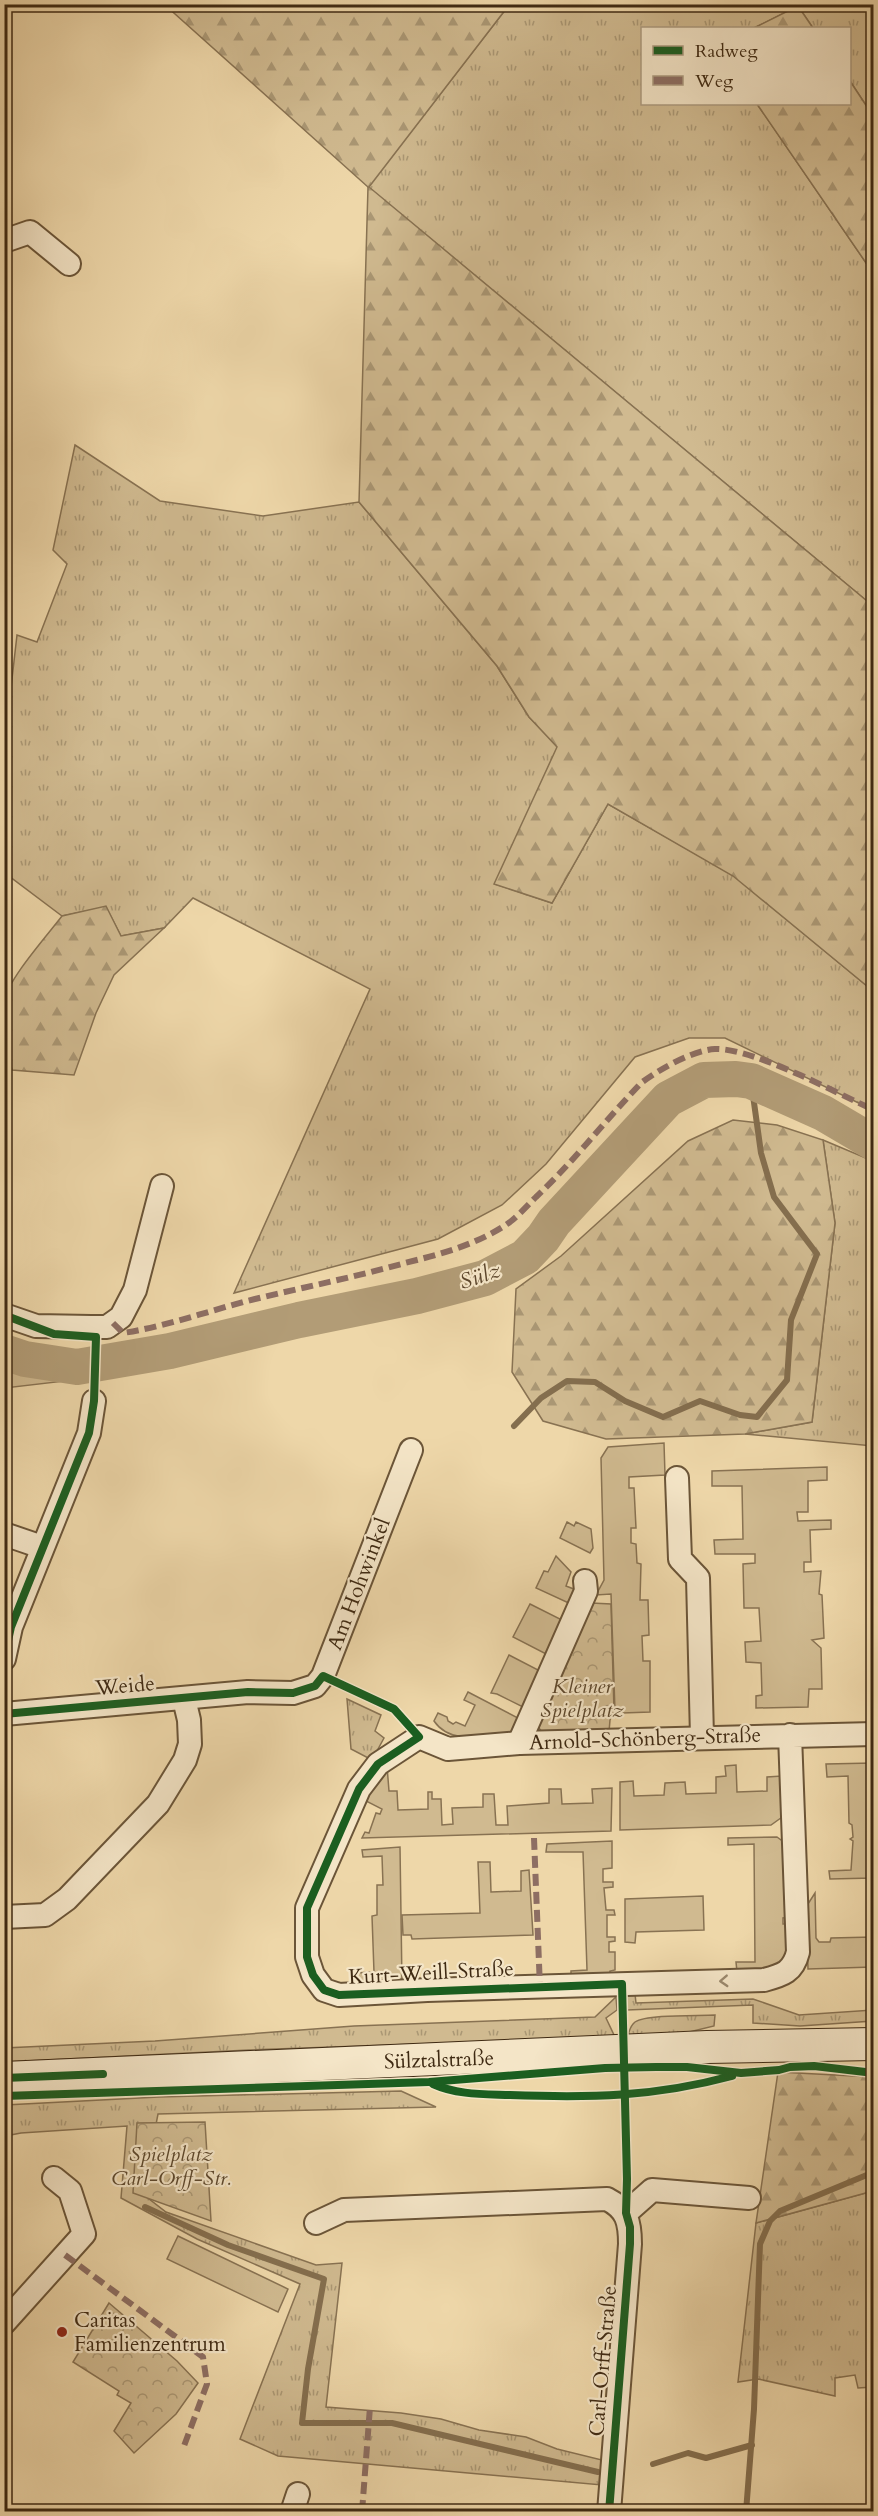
<svg xmlns="http://www.w3.org/2000/svg" width="878" height="2516" font-family="Cardo,serif">
  <style>
    .grass { fill: url(#grass-tufts); stroke: #887252; stroke-width: 1.5 }
    .forest { fill: url(#forest-firs); stroke: #887252; stroke-width: 1.5 }
    .park { fill: url(#park-crowns); stroke: #887252; stroke-width: 1.5 }
    .garden { fill: #d0ba90; stroke: #887252; stroke-width: 1.5 }
    .lines { fill: none; stroke-linecap: round; stroke-linejoin: round }
    .stream { stroke: #846e4e; stroke-width: 6 }
    .river { stroke: #b29c76; stroke-width: 36 }
    .street-casing { stroke: #6b5538; stroke-width: 26 }
    .secondary-casing { stroke: #3f2a13; stroke-width: 34 }
    .street { stroke: #f4e5c7; stroke-width: 22 }
    .secondary { stroke: #f4e5c7; stroke-width: 32 }
    .quiet { stroke: #8d6e63; stroke-width: 6; stroke-dasharray: 12 6; stroke-linecap: butt }
    .cycleway-casing { stroke: #f4e5c7; stroke-width: 11 }
    .cycleway { stroke: #1b5e20; stroke-width: 8 }
    .oneway { stroke: #9a886d }
    .poi-dot { fill: #8f2418; stroke: #f4e5c7; stroke-width: 2 }
    .labels { text-anchor: middle; dominant-baseline: central; stroke-width: 4.5; stroke-linejoin: round; paint-order: stroke }
    .street-label { font-size: 21px; fill: #3f2a13; stroke: #f4e5c7 }
    .park-label { font-size: 21px; font-style: italic; fill: #5c472c; stroke: #f4e5c7 }
    .poi-label { font-size: 21px; fill: #3f2a13; stroke: #f4e5c7; text-anchor: start }
    .water-label { font-size: 22px; font-style: italic; fill: #5c462c; stroke: #f4e5c7 }
  </style>
  <defs>
    <pattern id="grass-tufts" width="24" height="20" patternUnits="userSpaceOnUse" patternTransform="scale(1.5)"><rect width="24" height="20" fill="#d0ba90"/><path d="M3 7l-1-3M5 7V3M7 7l1-3M15 17l-1-3M17 17v-4M19 17l1-3" fill="none" stroke="#aa9774"/></pattern>
    <pattern id="forest-firs" width="22" height="20" patternUnits="userSpaceOnUse" patternTransform="scale(1.5)"><rect width="22" height="20" fill="#d0ba90"/><path d="M5 1l3.5 6h-7zM16 11l3.5 6h-7z" fill="#aa9774"/></pattern>
    <pattern id="park-crowns" width="20" height="18" patternUnits="userSpaceOnUse" patternTransform="scale(1.5)"><rect width="20" height="18" fill="#d0ba90"/><path d="M2 6a3 3 0 1 1 6 0M12 15a3 3 0 1 1 6 0" fill="none" stroke="#aa9774"/></pattern>
  </defs>
  <rect width="100%" height="100%" fill="#eed7a9"/>
  <filter id="stains"><feTurbulence type="fractalNoise" baseFrequency=".00333" numOctaves="4"/><feColorMatrix values="0 0 0 0 .2 0 0 0 0 .09 0 0 0 0 .02 0 0 0 .5 -.17"/></filter>
  <radialGradient id="worn" r=".72"><stop offset=".6" stop-color="#630" stop-opacity="0"/><stop offset="1" stop-color="#630" stop-opacity=".3"/></radialGradient>
  <!-- grass -->
  <g class="grass">
    <path d="M509 5H873V116L850 81V28H813L798 6 754 28H642V104H757L873 273V606L368 187Z"/>
    <path d="M75 445 160 501 263 516 359 502 497 666 529 717 558 747 495 884 552 903 608 804 733 875 873 991V1110L725 1038H689L635 1057 546 1164 502 1205 438 1239 234 1293 370 989 193 898 164 928 121 936 106 907 62 916 5 873 4 749 17 635 37 642 67 564 53 550Z"/>
    <path d="M823 1140 873 1161V1446L745 1434 812 1422 835 1223Z"/>
    <path d="M5 1363 58 1369 65 1381 5 1388Z"/>
    <path d="M347 1699 381 1715 375 1731 384 1738 372 1760 351 1749Z"/>
    <path d="M626 1991 635 1994 636 2003 753 1999 799 2015 873 2010V2021L800 2026 753 2023V2005L627 2010Z"/>
    <path d="M616 1997 617 2010 606 2018 615 2037 249 2050 5 2062 4 2048 155 2041 354 2026 595 2017Z"/>
    <path d="M715 2015 714 2026 685 2033 628 2035C630 2030 630 2026 635 2022 647 2014 698 2016 715 2015Z"/>
    <path d="M401 2091 436 2107 158 2114 150 2155 135 2188 166 2212 316 2265 342 2263 326 2407 401 2413 441 2419 479 2430 526 2437 557 2449 602 2460V2485L278 2456 240 2439 300 2284 197 2239 121 2198 127 2126 21 2133 5 2136V2105L159 2097Z"/>
    <path d="M873 2191V2387L858 2388 855 2375 835 2378V2396L758 2379 738 2382 756 2223Z"/>
  </g>
  <!-- forest -->
  <g class="forest">
    <path d="M165 5H509L369 187 873 606V991L733 876 608 804 552 903 494 884 557 747 529 717 497 666 359 502 368 187Z"/>
    <path d="M798 6 813 28H754Z"/>
    <path d="M850 81 873 116V273L757 104H850Z"/>
    <path d="M106 906 121 936 164 928 114 975 96 1013 74 1075 12 1070C7 1049 0 1023 4 1001 9 978 46 937 62 916Z"/>
    <path d="M733 1120 777 1125 823 1140 835 1223 812 1422 745 1434 606 1439 543 1421 512 1372 516 1289 561 1256 688 1141Z"/>
    <path d="M778 2072 873 2077V2191L756 2223Z"/>
  </g>
  <!-- park -->
  <g class="park">
    <path d="M591 1603 611 1604 614 1711 610 1720 609 1732 543 1733 538 1727Z"/>
    <path d="M205 2122 211 2221 133 2193 137 2123Z"/>
    <path d="M109 2303 177 2361 198 2383 176 2414 134 2453 114 2431 131 2403 117 2395 119 2391 73 2362Z"/>
  </g>
  <!-- garden -->
  <g class="garden">
    <path d="M664 1443 665 1475 629 1477V1488H634L636 1528H631V1543L636 1544 637 1563 641 1564 640 1600H648L649 1635 642 1636 643 1661H650V1712L622 1713 615 1711 611 1594 596 1595 604 1580 601 1458 608 1447Z"/>
    <path d="M827 1467V1480L808 1481V1512H797L798 1521 831 1520V1529L810 1530 811 1562H804V1572L821 1571 819 1594 822 1595 824 1638 812 1640 821 1648 822 1689H809L808 1707 756 1708V1696L762 1695 761 1663 746 1662 745 1642 761 1641 759 1608H744L743 1564 755 1563V1554H715L714 1540 743 1539 742 1486H712V1471Z"/>
    <path d="M567 1522 574 1526 576 1522 591 1529 593 1548 590 1553 560 1538Z"/>
    <path d="M556 1556 571 1572 566 1586 579 1591 573 1605 536 1588 544 1571 548 1572Z"/>
    <path d="M530 1604 564 1621 548 1655 513 1637Z"/>
    <path d="M509 1655 542 1672 525 1708 497 1694 491 1693Z"/>
    <path d="M468 1692 518 1718 511 1733C485 1735 451 1746 434 1721L438 1713 447 1717 448 1721 453 1724 456 1722 465 1726 475 1705 464 1700Z"/>
    <path d="M873 1763V1878L830 1879 829 1871 851 1870 853 1841 850 1839 853 1837 852 1825 849 1823 848 1776 827 1777 826 1764Z"/>
    <path d="M736 1765 737 1792 767 1791V1777L782 1776 785 1815 771 1825 620 1830V1782L633 1781 634 1796 664 1795 665 1783 685 1782 686 1794 716 1793V1777L726 1776 725 1766Z"/>
    <path d="M387 1766 389 1791H397L398 1810 428 1809V1792H432V1799H441L442 1825 453 1824 452 1808 483 1807V1794H494L496 1825H508L507 1806 549 1803V1789H561L562 1804 593 1803 592 1789 612 1788 611 1831 362 1838 365 1832 369 1833 376 1813 380 1814 382 1809 366 1801 375 1781Z"/>
    <path d="M777 1837 785 1843 790 1917 783 1918V1924H790V1955L775 1970 737 1972 736 1962H755L754 1844 728 1845V1838Z"/>
    <path d="M612 1841V1868L603 1869V1882H613V1887L604 1888 606 1910H614L615 1915H607V1937H615V1941L609 1942V1952H615V1970L610 1971V1977L571 1978V1971L587 1970 583 1852H546L547 1844Z"/>
    <path d="M400 1847 402 1983 356 1987 355 1973 374 1972 372 1916 377 1915V1885H383L382 1856 363 1857 362 1850Z"/>
    <path d="M478 1862H490L491 1892 521 1891V1871L529 1870 533 1935 412 1939 411 1935H403L402 1915 480 1913Z"/>
    <path d="M815 1893 816 1938 819 1942H830L831 1938 873 1937V1967L808 1969 806 1907Z"/>
    <path d="M703 1896 704 1930 636 1932 635 1943 625 1942V1899Z"/>
    <path d="M178 2236 288 2289 278 2312 167 2259Z"/>
  </g>
  <g class="lines">
    <!-- stream -->
    <g class="stream">
      <path d="M514 1426 541 1398 567 1381 595 1382 625 1401 663 1417 700 1401 740 1415 757 1417 787 1380 791 1320 817 1254 774 1197 761 1153 751 1081"/>
      <path d="M145 2207 228 2245 324 2279 308 2369 302 2423H392L598 2472"/>
      <path d="M653 2464 688 2453 706 2458 752 2445"/>
      <path d="M746 2512 754 2409 760 2244 770 2221 780 2211 874 2172"/>
    </g>
    <!-- river -->
    <path class="river" d="M4 1352 25 1359 77 1367 170 1351 299 1320 417 1296 485 1278 525 1257 543 1238 554 1222 668 1099 704 1080 736 1079 751 1081 823 1113 874 1143"/>
    <defs>
      <g id="street">
        <path d="M4 241 30 232 69 264"/>
        <path d="M4 1315 36 1326 91 1327H107L121 1317 135 1290 162 1186"/>
        <path d="M677 1478 680 1559 698 1578 702 1737"/>
        <path d="M4 1534 42 1547"/>
        <path d="M4 1659 11 1627 89 1433 94 1401"/>
        <path d="M4 1714 248 1692 293 1693 315 1686 323 1676 411 1450"/>
        <path d="M790 1735 798 1952C793 1972 783 1975 764 1980L427 1990 339 1995 324 1990 313 1975 307 1957V1908L359 1789 378 1764 419 1737 448 1749 519 1743 874 1734"/>
        <path d="M519 1743 586 1591 585 1581"/>
        <path d="M4 1917 45 1915 67 1899 158 1804 185 1760 190 1744 189 1720 184 1699"/>
        <path d="M626 2213 652 2190 749 2198"/>
        <path d="M316 2223 344 2210 607 2199C627 2209 630 2222 630 2244L609 2512"/>
        <path d="M4 2323 84 2234 70 2191 54 2178"/>
        <path d="M292 2512 298 2494"/>
      </g>
      <path id="secondary" d="M4 2078 707 2047 874 2044"/>
    </defs>
    <!-- street casing -->
    <use href="#street" class="street-casing"/>
    <!-- secondary casing -->
    <use href="#secondary" class="secondary-casing"/>
    <!-- street -->
    <use href="#street" class="street"/>
    <!-- secondary -->
    <use href="#secondary" class="secondary"/>
    <!-- quiet -->
    <g class="quiet">
      <path d="M113 1323 123 1333C168 1326 211 1310 255 1299 305 1287 355 1277 405 1263 441 1254 479 1244 510 1222 519 1215 528 1205 536 1197 574 1161 605 1121 641 1083 658 1070 693 1050 715 1049 754 1048 836 1093 874 1110"/>
      <path d="M534 1838 540 1988"/>
      <path d="M65 2255 203 2357 207 2384 184 2446"/>
      <path d="M362 2512 370 2407"/>
    </g>
    <defs>
      <g id="cycleway">
        <path d="M4 1315 54 1334 96 1337 94 1401 89 1433 11 1627 4 1659"/>
        <path d="M4 1714 248 1692 293 1693 315 1686 323 1676 394 1709 419 1737 378 1764 359 1789 307 1908V1957L313 1975 324 1990 339 1995 622 1984 627 2179 626 2213 630 2227V2244L609 2512"/>
        <path d="M4 2078 103 2074"/>
        <path d="M433 2084C457 2095 484 2094 510 2095 590 2098 654 2097 732 2076"/>
        <path d="M4 2096 429 2082 605 2068 656 2067H687L741 2073 779 2070 790 2067 814 2066 874 2073"/>
      </g>
    </defs>
    <!-- cycleway casing -->
    <use href="#cycleway" class="cycleway-casing"/>
    <!-- cycleway -->
    <use href="#cycleway" class="cycleway"/>
  </g>
  <!-- one-way arrows -->
  <defs><path id="oneway-chevron" d="M-2-3.5L2.5 0L-2 3.5" fill="none" stroke-width="1.6" stroke-linecap="round" stroke-linejoin="round" transform="scale(1.5)"/></defs>
  <use class="oneway" href="#oneway-chevron" transform="translate(724 1981) rotate(177)"/>
  <!-- markers -->
  <circle class="poi-dot" cx="62" cy="2332" r="6"/>
  <g class="labels">
    <!-- street labels -->
    <g class="street-label">
      <text transform="translate(359 1584) rotate(-69)">Am Hohwinkel</text>
      <text transform="translate(125 1686) rotate(-5)">Weide</text>
      <text transform="translate(645 1739) rotate(-2)">Arnold-Schönberg-Straße</text>
      <text transform="translate(431 1973) rotate(-3)">Kurt-Weill-Straße</text>
      <text transform="translate(439 2060) rotate(-2)">Sülztalstraße</text>
      <text transform="translate(603 2361) rotate(-85)">Carl-Orff-Straße</text>
    </g>
    <!-- park labels -->
    <g class="park-label">
      <text x="582" y="1686">Kleiner<tspan x="582" dy="24">Spielplatz</tspan></text>
      <text x="171" y="2154">Spielplatz<tspan x="171" dy="24">Carl-Orff-Str.</tspan></text>
    </g>
    <!-- poi labels -->
    <g class="poi-label">
      <text x="74" y="2320">Caritas<tspan x="74" dy="24">Familienzentrum</tspan></text>
    </g>
    <!-- water labels -->
    <g class="water-label">
      <text transform="translate(480 1276) rotate(-19)">Sülz</text>
    </g>
  </g>
  <!-- margin -->
  <rect width="878" height="2516" fill="none" stroke="#eed7a9" stroke-width="24"/>
  <rect x="6" y="6" width="866" height="2504" fill="none" stroke="#3f2a13" stroke-width="3"/>
  <rect x="12" y="12" width="854" height="2492" fill="none" stroke="#3f2a13" stroke-width="1.5"/>
  <!-- legend -->
  <rect x="641" y="27" width="210" height="78" fill="#f4e5c7" stroke="#ac9a7f" stroke-width="1.5"/>
  <rect x="653" y="46" width="30" height="9" fill="#1b5e20" stroke="#ac9a7f" stroke-width="1.5"/>
  <text x="695" y="57" font-size="18" fill="#3f2a13">Radweg</text>
  <rect x="653" y="76" width="30" height="9" fill="#8d6e63" stroke="#ac9a7f" stroke-width="1.5"/>
  <text x="695" y="87" font-size="18" fill="#3f2a13">Weg</text>
  <rect width="100%" height="100%" filter="url(#stains)"/>
  <rect width="100%" height="100%" fill="url(#worn)"/>
</svg>
